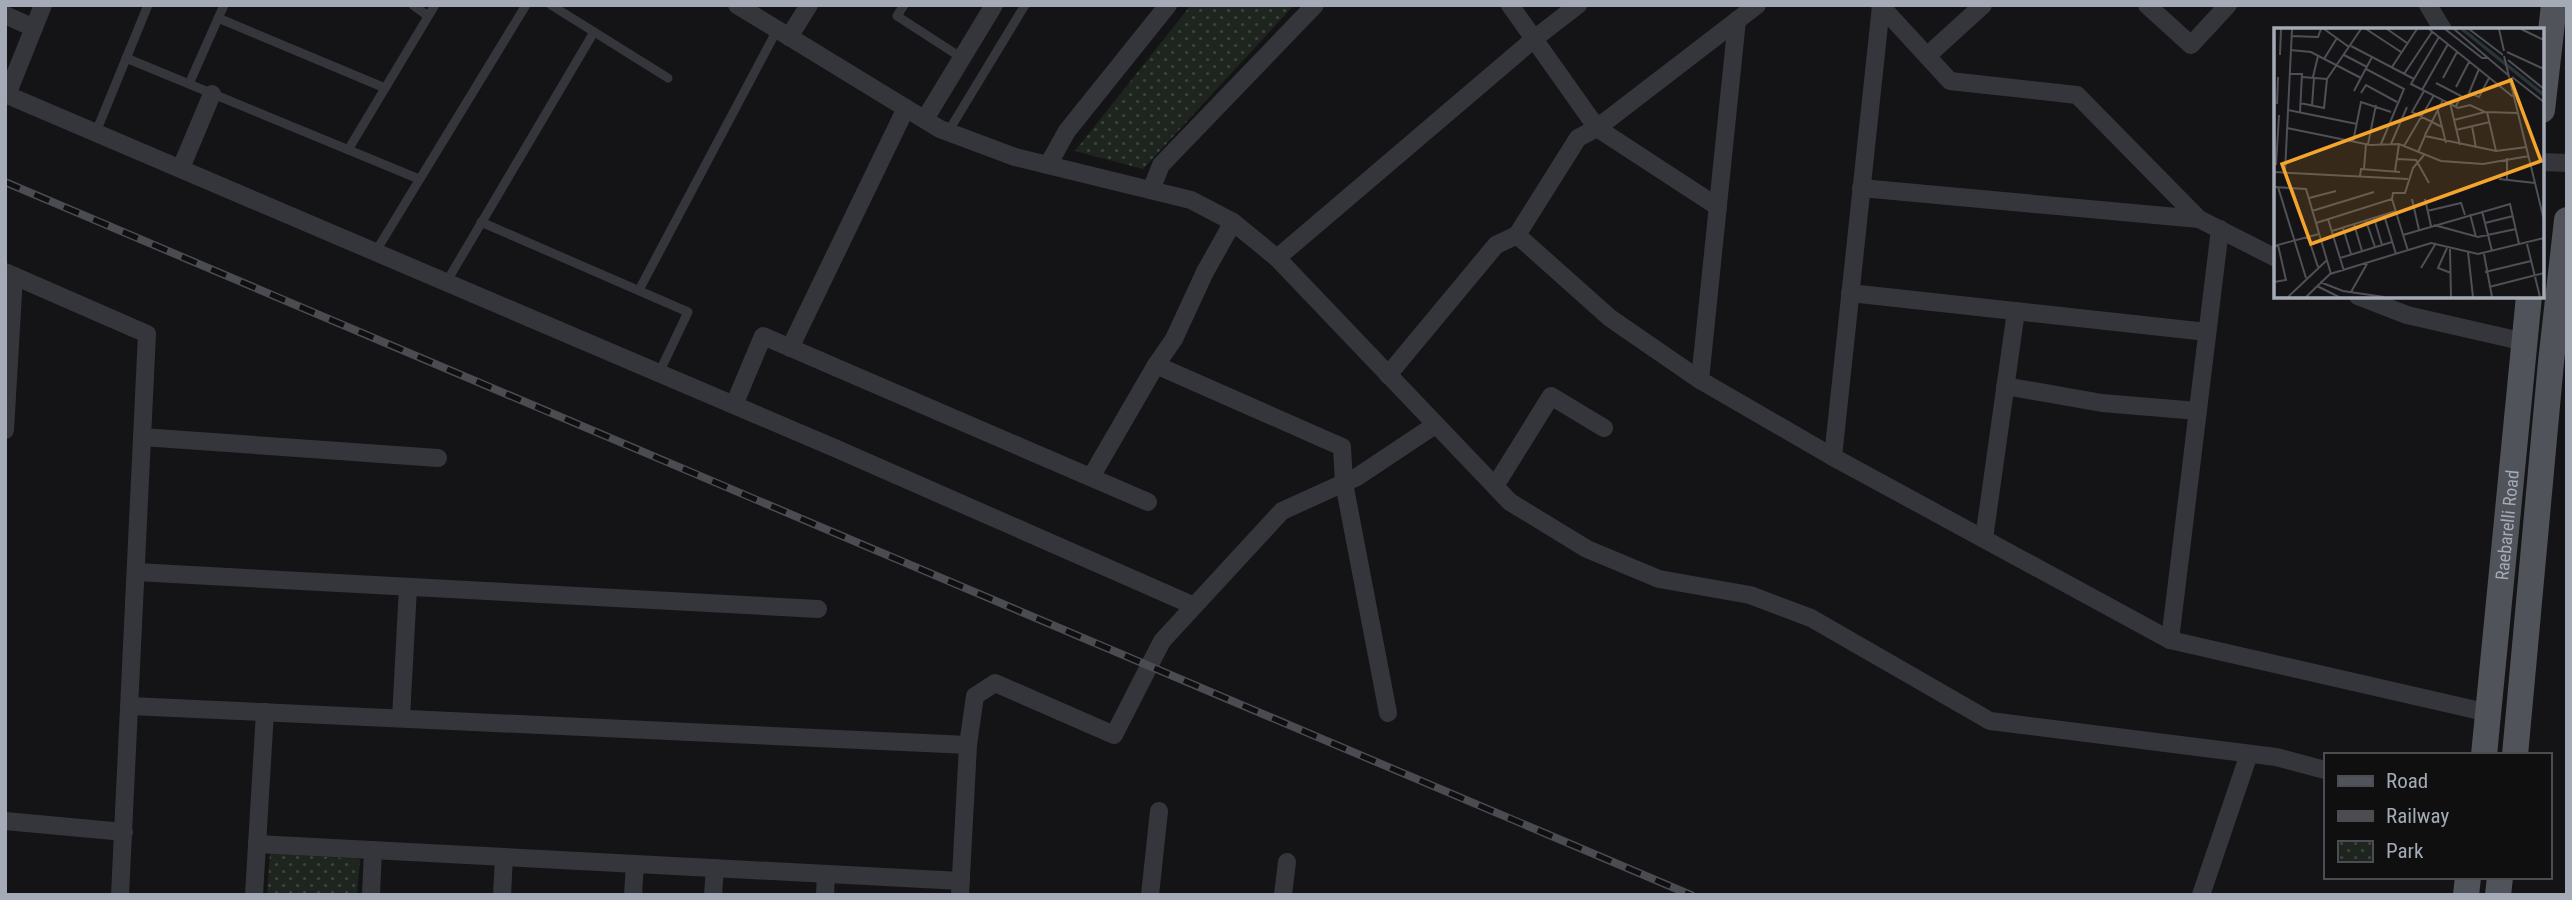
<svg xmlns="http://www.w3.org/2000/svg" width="2572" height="900" font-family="'Roboto Condensed',sans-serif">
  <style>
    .park { fill: url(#park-dots) }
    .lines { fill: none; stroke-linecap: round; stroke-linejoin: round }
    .service { stroke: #35363b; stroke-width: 9 }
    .minor { stroke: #35363b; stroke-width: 18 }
    .primary { stroke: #51535a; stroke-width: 26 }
    .rail-casing { stroke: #4a4c52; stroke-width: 8 }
    .rail { stroke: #0f0f10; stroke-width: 5; stroke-dasharray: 16; stroke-linecap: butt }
    .labels { text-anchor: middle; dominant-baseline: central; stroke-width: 6; stroke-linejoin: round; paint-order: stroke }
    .street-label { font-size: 18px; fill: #a5abb6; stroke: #0f0f10 }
    .inset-river { fill: none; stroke: #2a3439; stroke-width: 3.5 }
    .inset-road { fill: none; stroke: #4e5056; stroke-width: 2 }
    .view { fill: #f5a42c; fill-opacity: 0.15; stroke: #f5a42c; stroke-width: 3.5 }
    .inset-edge { fill: none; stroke: #a5abb6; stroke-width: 3.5 }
  </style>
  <defs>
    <pattern id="park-dots" width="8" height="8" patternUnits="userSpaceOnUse" patternTransform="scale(1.75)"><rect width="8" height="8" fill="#1e251e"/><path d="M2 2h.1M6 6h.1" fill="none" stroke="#3c423c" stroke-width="1.8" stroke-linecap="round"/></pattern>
  </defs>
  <rect width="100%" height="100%" fill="#141416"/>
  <!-- park -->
  <g class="park">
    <path d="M1191 5H1294L1143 169 1075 151Z"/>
    <path d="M270 853 360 859 357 895H267Z"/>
  </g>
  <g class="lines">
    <!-- service -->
    <g class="service">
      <path d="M413 5 428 16"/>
      <path d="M551 5 668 78"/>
      <path d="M904 5 897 16 962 58"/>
      <path d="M218 18 385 88"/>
      <path d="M126 58 419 179"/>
      <path d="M189 84 224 5"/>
      <path d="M96 132 148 5"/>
      <path d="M948 132 1025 5"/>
      <path d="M348 150 435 5"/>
      <path d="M481 222 688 312 659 373"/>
      <path d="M376 251 526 5"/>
      <path d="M447 281 594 32"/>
      <path d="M639 290 777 30"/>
    </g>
    <!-- minor -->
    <g class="minor">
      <path d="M737 5 940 129 1015 157 1191 200 1233 222 1277 258 1510 502 1587 549 1659 579 1750 595 1811 618 1990 721 2276 757 2325 770"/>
      <path d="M1510 5 1597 128 1718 207"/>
      <path d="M1880 5 1950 81 2077 95 2199 219 2276 258"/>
      <path d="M2147 5 2191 45 2228 5"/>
      <path d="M2428 5 2443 30"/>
      <path d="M5 15 34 28"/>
      <path d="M789 37 809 5"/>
      <path d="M1927 56 1983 5"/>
      <path d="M5 94 837 449 1192 605"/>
      <path d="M7 95 43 5"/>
      <path d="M925 119 994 5"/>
      <path d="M2542 162 2567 163"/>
      <path d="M1048 165 1067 131 1168 5"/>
      <path d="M181 168 212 94"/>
      <path d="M1861 188 2199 219"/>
      <path d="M1151 190 1161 165 1315 5"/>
      <path d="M1517 235 1578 138 1597 128 1757 5"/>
      <path d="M1277 258 1534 39 1578 5"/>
      <path d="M5 272 147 334 120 895"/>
      <path d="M1850 293 2207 332"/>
      <path d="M2358 296 2407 315 2525 342"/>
      <path d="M790 348 906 108"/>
      <path d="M1156 365 1342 447 1344 483 1388 713"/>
      <path d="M1388 375 1496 245 1517 235 1610 318 1700 380 1833 457 2170 640 2489 713"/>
      <path d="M1700 380 1737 20"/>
      <path d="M2005 386 2102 403 2198 411"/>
      <path d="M734 405 763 336 1148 502"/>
      <path d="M5 430 14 276"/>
      <path d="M142 437 438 458"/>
      <path d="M1833 457 1881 6"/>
      <path d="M1091 477 1156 365 1174 339 1205 272 1233 222"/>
      <path d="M1495 486 1551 396 1604 428"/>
      <path d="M1984 539 2016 311"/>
      <path d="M136 572 818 609"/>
      <path d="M2170 640 2220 229"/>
      <path d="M130 706 968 745"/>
      <path d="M401 718 408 587"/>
      <path d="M5 821 124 832"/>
      <path d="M257 844 961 881"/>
      <path d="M254 895 265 712"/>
      <path d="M371 895 373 850"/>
      <path d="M502 895 504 857"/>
      <path d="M633 895 635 864"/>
      <path d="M713 895 715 868"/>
      <path d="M825 895 826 874"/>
      <path d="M960 895 968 745 975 696 995 683 1114 735 1162 641 1282 511 1357 477 1435 425"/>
      <path d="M1150 895 1159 811"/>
      <path d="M1283 895 1287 862"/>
      <path d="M2201 895 2249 754"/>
    </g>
    <!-- primary -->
    <g class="primary">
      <path d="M2542 110 2554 5"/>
      <path id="s1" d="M2484 755 2529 296"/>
      <path d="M2515 755 2551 362 2567 220"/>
      <path d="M2466 895 2468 877"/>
      <path d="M2498 895 2500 877"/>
    </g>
    <defs>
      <path id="rail" d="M5 182 1691 895"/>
    </defs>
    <!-- rail casing -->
    <use href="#rail" class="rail-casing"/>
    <!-- rail -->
    <use href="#rail" class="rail"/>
  </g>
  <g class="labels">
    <!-- street labels -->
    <g class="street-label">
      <text stroke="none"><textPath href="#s1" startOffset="231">Raebarelli Road</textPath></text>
    </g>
  </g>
  <!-- overview -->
  <g transform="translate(2274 28)">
    <rect width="270" height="270" fill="#141416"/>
    <path class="inset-river" d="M188 1 270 67"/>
    <path class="inset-road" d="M50 1 75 19M92 1 127 24M113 1 133 15M155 1 238 68 242 67M171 1 208 30H215M180 1 234 47M195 1 229 27M225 1 230 23M247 1 270 12M17 8 44 9 47 1M165 9 137 56 184 80 196 77 211 84 244 85M77 18 140 51M16 22 37 24 87 50M233 24 270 41M6 27 7 1M70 27 93 39M230 28 270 192M50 31 63 10M234 32 270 61M118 39 143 1M92 41 130 61 107 116M205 41 195 65 205 69 215 50M15 46H28L26 84M130 46 158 4M28 49 53 51M39 49 44 28M238 49 270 74M169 50 183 24M162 55 187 68 182 78M182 59 195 34M148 62 174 16M80 63 98 29M150 63 138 84 168 99M87 65 92 57 123 74M26 75 50 80 53 51 87 1M176 75 186 117M3 76 4 49M38 78 40 50M14 82 83 96M164 83 172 115M213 84 222 123M180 92 211 84M198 98 202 120M13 100 96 117 125 116 167 133 209 136 255 128M182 102 216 94M151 107 169 72M79 114 87 74 117 84M94 116 102 77M117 116 133 79M130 118 160 67M144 124 151 108 222 123 253 119M233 130V152M123 131 142 132 155 155M2 137 5 87M90 141 92 116M121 143 125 116M0 144 134 151M11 144 18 1M86 148 87 141 126 144M225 151 261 155M0 159 32 161 57 246M4 159 32 250M18 160 44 239M35 170 62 163M118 171 134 223M138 171 145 202M151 171 157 198M38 183 100 164M153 183 187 175 191 187M208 183 218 223M196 186 202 209M110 187 122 226M100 190 108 217M54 191 70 243M92 193 101 219M42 195 118 171 119 165H131L139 140 150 127M211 195 239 188M80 196 88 223M160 197 204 209 242 201M69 200 77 226M58 203 122 183M129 207 236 176 245 216M253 216 266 269M0 218 45 206M173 220 164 240 177 245M176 221 177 269M194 224 199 269M210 226 218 269M66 230 118 214M147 240 162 215M211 244 257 233M0 254 12 252 4 217M46 254 69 263 110 269M43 258 65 269M215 259 270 245M77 264 94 234M14 269 53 232M32 269 56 246 157 215 204 226 270 210"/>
    <path class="view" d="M237 52 267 133 37 216 8 136Z"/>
    <rect width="270" height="270" class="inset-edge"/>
  </g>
  <!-- border -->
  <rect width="2572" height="900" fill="none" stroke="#a5abb6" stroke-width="14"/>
  <!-- legend -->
  <rect x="2324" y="753" width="228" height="126" fill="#0f0f10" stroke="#4b4d52" stroke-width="2"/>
  <rect x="2338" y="776" width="35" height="10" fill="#51535a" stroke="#4b4d52" stroke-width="2"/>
  <text x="2386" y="788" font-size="21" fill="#a5abb6">Road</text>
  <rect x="2338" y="811" width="35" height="10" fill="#4a4c52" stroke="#4b4d52" stroke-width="2"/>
  <text x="2386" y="823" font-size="21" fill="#a5abb6">Railway</text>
  <rect x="2338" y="841" width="35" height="21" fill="url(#park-dots)" stroke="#4b4d52" stroke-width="2"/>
  <text x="2386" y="858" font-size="21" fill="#a5abb6">Park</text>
</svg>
